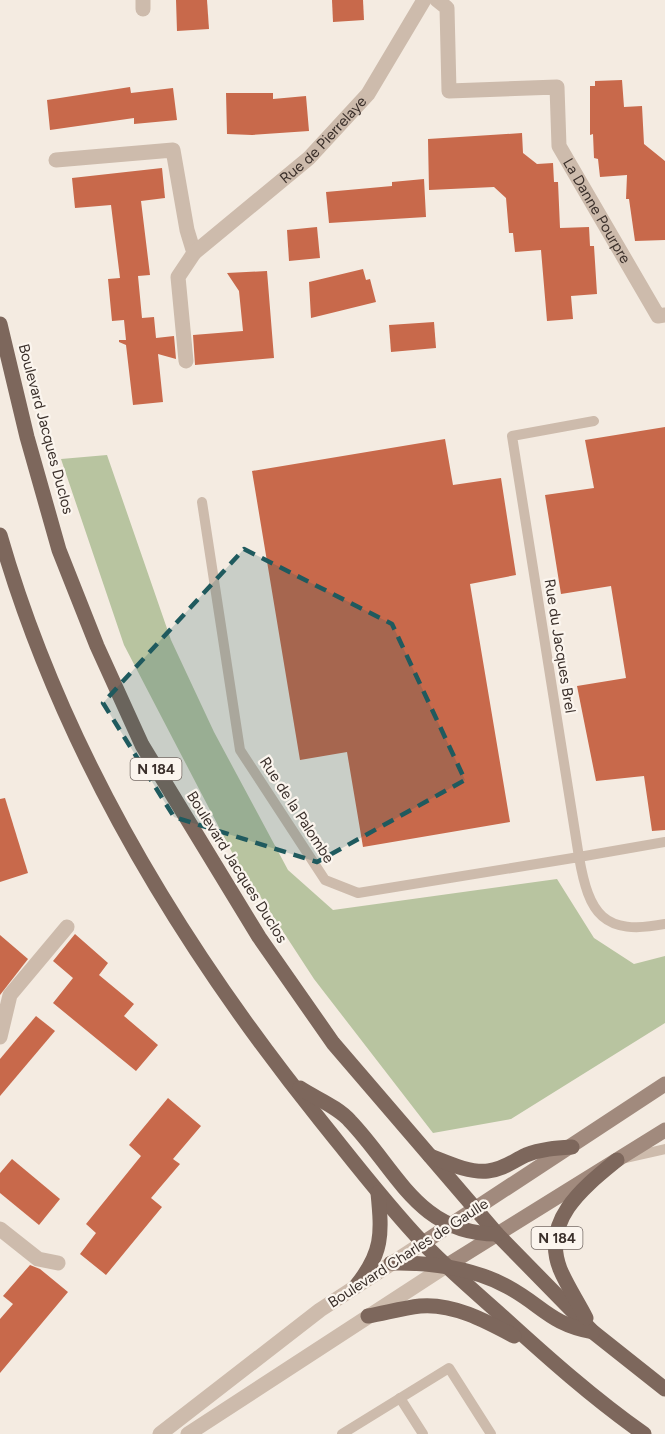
<svg xmlns="http://www.w3.org/2000/svg" width="665" height="1434" font-family="Figtree,sans-serif">
  <style>
    .green { fill: #b8c4a0 }
    .building { fill: #c8694b }
    .lines { fill: none; stroke-linecap: round; stroke-linejoin: round }
    .service { stroke: #cdbbac; stroke-width: 10 }
    .minor { stroke: #cdbbac; stroke-width: 15 }
    .tertiary { stroke: #cdbbac; stroke-width: 15 }
    .secondary { stroke: #a18a7d; stroke-width: 15 }
    .primary { stroke: #7d675c; stroke-width: 15 }
    .marked { fill: #1f5a5e; fill-opacity: 0.2; stroke: #1f5a5e; stroke-width: 4.5; stroke-dasharray: 12 8; stroke-linejoin: round }
    .labels { text-anchor: middle; dominant-baseline: central; stroke-width: 4.5; stroke-linejoin: round; paint-order: stroke }
    .shield { fill: #fbf5ee; stroke: #756b66; stroke-width: 1.5 }
    .shield-label { font-size: 14px; font-weight: bold; fill: #3b302b }
    .street-label { font-size: 15px; fill: #3b302b; stroke: #fbf5ee }
  </style>
  <rect width="100%" height="100%" fill="#f4ebe1"/>
  <!-- green -->
  <path class="green" d="M107 455 171 640 214 732 288 870 333 910 557 879 594 938 634 964 665 956V1023L511 1119 433 1133 314 979 235 858 124 645 61 459Z"/>
  <!-- building -->
  <g class="building">
    <path d="M176 0H207L209 29 177 31Z"/>
    <path d="M332 0H363L364 20 333 22Z"/>
    <path d="M622 80 624 107 642 106 644 144 665 161V240L635 241 629 199H626L627 175 600 177 598 159 594 158 593 134 590 135V86H595V81Z"/>
    <path d="M130 87 131 93 173 88 177 120 134 124V118L50 130 47 100Z"/>
    <path d="M226 93H273V99L306 96 309 131 252 135 227 134Z"/>
    <path d="M522 133 523 153 537 164 553 163 554 182H558L560 228 589 227 590 246H594L597 294 571 296 573 319 547 321 541 250 515 252 513 233H509L506 198 494 187 429 190 428 139Z"/>
    <path d="M162 168 165 198 141 201 150 275 138 276 142 318 154 317 156 338 174 336 176 359 158 354 163 402 133 405 126 345 119 342V340H126L124 320 112 321 108 279 120 278 111 205 75 208 72 178Z"/>
    <path d="M424 179 426 217 329 223 326 192 392 186V182Z"/>
    <path d="M317 227 320 258 289 261 287 230Z"/>
    <path d="M363 269 366 280 370 279 376 302 311 318 309 282Z"/>
    <path d="M267 271 274 358 195 365 193 335 243 331 239 291 227 273Z"/>
    <path d="M434 322 436 348 391 352 389 325Z"/>
    <path d="M665 427V830L652 831 644 776 596 781 577 686 626 678 611 586 561 594 545 495 594 488 585 440Z"/>
    <path d="M445 439 453 485 501 478 516 575 470 584 510 822 363 847 347 752 300 760 252 471Z"/>
    <path d="M5 798 28 873 0 882V799Z"/>
    <path d="M75 934 108 963 99 975 134 1004 124 1016 158 1045 136 1071 53 1003 73 978 53 961Z"/>
    <path d="M0 935 28 959 0 995Z"/>
    <path d="M36 1016 55 1031 0 1096V1059Z"/>
    <path d="M168 1098 201 1126 173 1159 180 1164 151 1198 162 1207 106 1275 80 1254 96 1233 86 1224 141 1156 129 1145Z"/>
    <path d="M12 1159 60 1199 39 1225 0 1193V1173Z"/>
    <path d="M30 1265 40 1269 68 1292 0 1373V1319L13 1304 3 1296Z"/>
  </g>
  <g class="lines">
    <!-- service -->
    <g class="service">
      <path d="M594 421 512 436 579 857 665 842"/>
      <path d="M202 502 240 750 325 880 358 893 579 857C589 914 603 936 665 924"/>
      <path d="M626 1158 665 1149"/>
      <path d="M400 1398 423 1434"/>
      <path d="M342 1434 449 1368 491 1434"/>
    </g>
    <!-- minor -->
    <g class="minor">
      <path d="M143 0V9"/>
      <path id="s1" d="M437 0 447 8 449 91 557 87 559 146 658 316 665 315"/>
      <path d="M56 160 173 150 187 230 194 253 178 277 186 361"/>
      <path id="s2" d="M194 253 309 158 368 94 424 0"/>
      <path d="M0 1037 10 995 67 927"/>
      <path d="M0 1229 38 1259 58 1263"/>
    </g>
    <!-- tertiary -->
    <g class="tertiary">
      <path d="M160 1434 320 1310 423 1243"/>
      <path d="M188 1434 446 1266"/>
    </g>
    <!-- secondary -->
    <g class="secondary">
      <path d="M423 1243 665 1084"/>
      <path d="M446 1266 665 1130"/>
    </g>
    <!-- primary -->
    <g class="primary">
      <path d="M0 324 27 437 59 550 97 646 142 745 259 937 333 1043 497 1234 593 1332 665 1389"/>
      <path d="M0 535C62 751 181 947 321 1121 354 1162 386 1204 422 1242 447 1268 474 1291 501 1315 547 1357 593 1398 644 1434"/>
      <path d="M300 1088C315 1098 338 1107 350 1121 397 1170 418 1234 497 1234"/>
      <path d="M430 1156C448 1163 469 1173 488 1171 504 1169 513 1161 526 1155 541 1149 556 1148 572 1147"/>
      <path d="M391 1263C429 1262 474 1268 508 1287 543 1306 550 1324 593 1332"/>
      <path d="M356 1286C383 1253 382 1234 378 1193"/>
      <path d="M368 1316C385 1313 403 1308 420 1306 453 1303 486 1321 514 1336"/>
      <path d="M586 1318C578 1302 567 1286 560 1269 541 1220 584 1187 617 1160"/>
    </g>
  </g>
  <!-- marked area -->
  <path class="marked" d="M244 549 392 624 465 780 317 862 174 817 103 703Z"/>
  <g class="labels">
    <!-- shield labels -->
    <g class="shield">
      <rect x="130.5" y="758" width="51" height="22" rx="4.5"/>
      <rect x="531.5" y="1227" width="51" height="22" rx="4.5"/>
    </g>
    <g class="shield-label">
      <text x="156" y="769">N 184</text>
      <text x="557" y="1238">N 184</text>
    </g>
    <!-- street labels -->
    <g class="street-label">
      <text stroke="none"><textPath href="#s2" startOffset="172">Rue de Pierrelaye</textPath></text>
      <text stroke="none"><textPath href="#s1" startOffset="338">La Danne Pourpre</textPath></text>
      <text transform="translate(46 429) rotate(75)">Boulevard Jacques Duclos</text>
      <text transform="translate(560 646) rotate(81)">Rue du Jacques Brel</text>
      <text transform="translate(297 810) rotate(57)">Rue de la Palombe</text>
      <text transform="translate(237 867) rotate(58)">Boulevard Jacques Duclos</text>
      <text transform="translate(408 1253) rotate(-33)">Boulevard Charles de Gaulle</text>
    </g>
  </g>
</svg>
